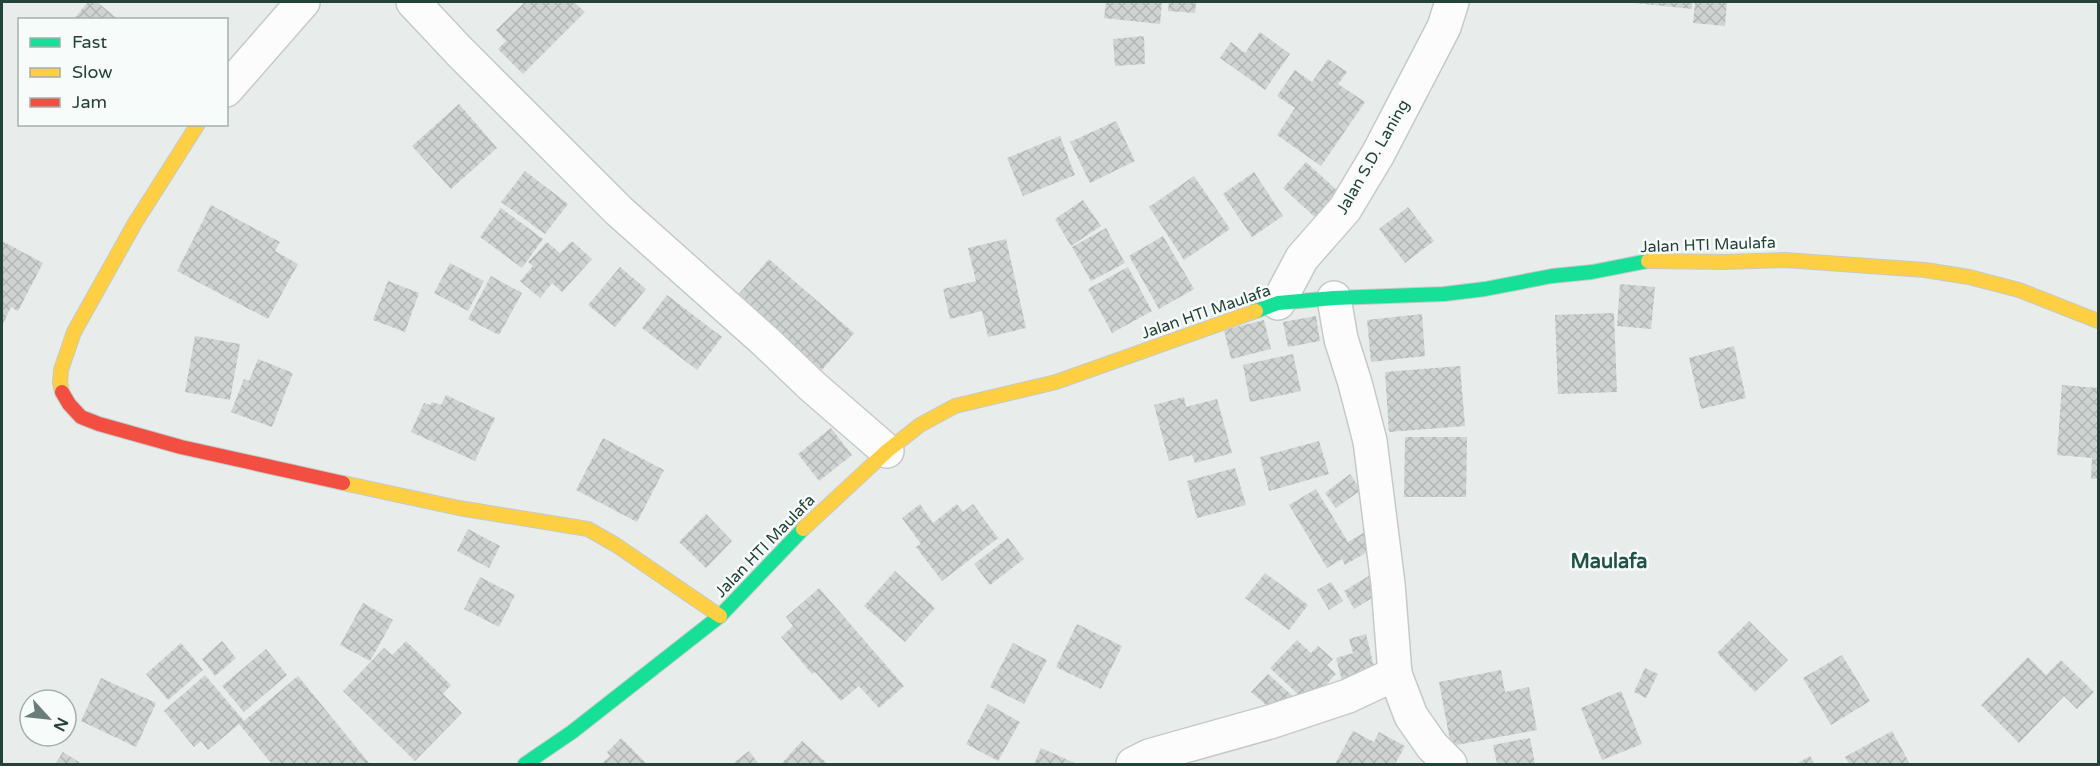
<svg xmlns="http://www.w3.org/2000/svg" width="2100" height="766" font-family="'Varela Round',sans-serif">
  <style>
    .building { fill: url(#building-cross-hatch) }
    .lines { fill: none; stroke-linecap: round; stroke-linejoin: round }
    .street-casing { stroke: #c5cac8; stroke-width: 36 }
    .fast-casing { stroke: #c3cbc8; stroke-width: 16 }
    .slow-casing { stroke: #c3cbc8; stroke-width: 16 }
    .jam-casing { stroke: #c3cbc8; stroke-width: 16 }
    .street { stroke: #fcfcfc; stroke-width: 33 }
    .fast { stroke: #16e098; stroke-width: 14 }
    .slow { stroke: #ffcf43; stroke-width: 14 }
    .jam { stroke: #f24e42; stroke-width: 14 }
    .labels { text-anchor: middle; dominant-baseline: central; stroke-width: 5; stroke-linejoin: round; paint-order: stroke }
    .street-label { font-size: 16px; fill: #24423a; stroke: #f7fbf9 }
    .quarter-label { font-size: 20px; font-weight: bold; fill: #1f5548; stroke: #f7fbf9 }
  </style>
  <defs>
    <pattern id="building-cross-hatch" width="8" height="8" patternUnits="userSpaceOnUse" patternTransform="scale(1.5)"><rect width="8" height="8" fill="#cfd4d2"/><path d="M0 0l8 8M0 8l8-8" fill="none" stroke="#b2b7b5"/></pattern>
  </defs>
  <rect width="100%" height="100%" fill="#e8edeb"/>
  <!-- building -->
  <g class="building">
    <path d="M88 2H97L119 20H73Z"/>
    <path d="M525 2H574L585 12 523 74 498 49 506 41 496 30Z"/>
    <path d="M1106 2H1162L1160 24 1104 18Z"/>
    <path d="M1169 2H1196L1195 13 1168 11Z"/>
    <path d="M1635 2H1692V9L1635 3Z"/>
    <path d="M1695 2H1727L1725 26 1693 23Z"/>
    <path d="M1260 32 1290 54 1265 90 1220 58 1231 42 1245 53Z"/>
    <path d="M1144 36 1145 64 1115 66 1113 39Z"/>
    <path d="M1328 59 1347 72 1338 84 1365 102 1321 166 1277 135 1295 108 1277 96 1295 70 1312 82Z"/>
    <path d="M459 104 497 148 451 189 412 146Z"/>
    <path d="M1116 121 1135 161 1090 183 1070 142Z"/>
    <path d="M1060 136 1075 175 1023 196 1007 158Z"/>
    <path d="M1306 162 1341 194 1318 220 1283 188Z"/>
    <path d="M525 171 568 204 545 234 501 202Z"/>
    <path d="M1254 172 1283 216 1252 237 1223 194Z"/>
    <path d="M1194 176 1230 229 1184 260 1149 207Z"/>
    <path d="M1083 200 1101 226 1071 246 1055 219Z"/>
    <path d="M211 205 280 242 275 251 298 264 268 319 177 271Z"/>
    <path d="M1408 207 1434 241 1405 263 1379 229Z"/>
    <path d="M501 208 543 239 522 268 480 237Z"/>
    <path d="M1106 228 1125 263 1091 281 1072 247Z"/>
    <path d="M1163 236 1194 289 1159 309 1129 256Z"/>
    <path d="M1006 239 1026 328 988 337 982 311 950 319 943 289 976 281 968 248Z"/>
    <path d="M2 241 43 263 18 311 11 307 2 326Z"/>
    <path d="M572 241 592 259 562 292 552 283 540 298 520 281 533 266 528 262 547 242 560 253Z"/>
    <path d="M769 259 854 333 822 370 737 296Z"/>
    <path d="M450 263 484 281 468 311 434 293Z"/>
    <path d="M620 267 646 289 615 327 588 305Z"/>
    <path d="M1128 267 1152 311 1112 333 1088 289Z"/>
    <path d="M491 276 522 293 499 335 468 319Z"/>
    <path d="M388 281 419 293 405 332 373 320Z"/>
    <path d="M1620 284 1655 287 1651 329 1617 326Z"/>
    <path d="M667 295 722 337 697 370 642 328Z"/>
    <path d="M1614 313 1617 392 1558 394 1555 315Z"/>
    <path d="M1422 314 1425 356 1371 362 1367 320Z"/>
    <path d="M1316 316 1320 341 1288 347 1283 322Z"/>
    <path d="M1264 320 1271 349 1231 359 1224 330Z"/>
    <path d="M195 336 240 344 230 400 185 392Z"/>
    <path d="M1734 346 1746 398 1701 409 1689 358Z"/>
    <path d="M1293 354 1301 391 1250 402 1243 365Z"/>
    <path d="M258 359 293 373 272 427 231 412 244 379 249 381Z"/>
    <path d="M1460 366 1465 426 1389 432 1385 372Z"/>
    <path d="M2062 385 2098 388V479H2091L2092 458 2057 455Z"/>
    <path d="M446 395 495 418 475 461 411 432 424 403 430 405 432 402 441 405Z"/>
    <path d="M1184 397 1186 407 1217 399 1232 453 1195 463 1192 455 1169 461 1154 405Z"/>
    <path d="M831 428 852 455 819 481 798 454Z"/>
    <path d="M1405 437H1467L1466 497H1404Z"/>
    <path d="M603 438 664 470 637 522 576 490Z"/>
    <path d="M1319 441 1329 474 1269 491 1260 457Z"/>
    <path d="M1235 468 1246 505 1197 518 1187 481Z"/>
    <path d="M1350 474 1361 490 1336 508 1325 493Z"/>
    <path d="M1316 489 1348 542 1370 529 1379 545 1345 565 1342 559 1327 568 1289 505Z"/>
    <path d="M920 504 933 523 957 504 963 512 973 504 998 538 942 581 916 547 921 544 902 518Z"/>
    <path d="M706 514 732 541 706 568 679 542Z"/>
    <path d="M468 529 500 546 489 568 457 551Z"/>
    <path d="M1008 538 1024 559 990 585 974 564Z"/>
    <path d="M895 571 935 608 905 642 864 606Z"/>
    <path d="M1265 573 1308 605 1289 630 1245 598Z"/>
    <path d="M1372 574 1382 592 1354 609 1344 591Z"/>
    <path d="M480 577 515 595 499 627 464 609Z"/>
    <path d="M1331 582 1343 601 1329 610 1317 590Z"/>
    <path d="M819 588 904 686 879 708 859 686 841 701 815 672 812 674 781 637 793 626 786 617Z"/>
    <path d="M363 603 393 620 370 661 340 645Z"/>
    <path d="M1749 621 1788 660 1755 692 1717 653Z"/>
    <path d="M1077 624 1122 646 1101 689 1056 667Z"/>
    <path d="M1366 634 1377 679 1344 688 1336 658 1353 653 1349 639Z"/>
    <path d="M1297 640 1311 653 1318 646 1333 659 1327 665 1336 674 1308 704 1270 668Z"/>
    <path d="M222 641 236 658 215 676 202 659Z"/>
    <path d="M406 641 451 685 443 694 462 713 415 761 343 691 384 648 392 655Z"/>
    <path d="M181 643 203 670 168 700 146 674Z"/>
    <path d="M1013 643 1047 660 1024 704 990 687Z"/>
    <path d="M266 649 287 675 244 712 222 686Z"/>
    <path d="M1842 655 1870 701 1831 725 1803 678Z"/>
    <path d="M2028 657 2046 675 2061 660 2094 692 2077 709 2064 696 2019 743 1981 705Z"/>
    <path d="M1645 668 1658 674 1646 698 1634 692Z"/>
    <path d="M1501 670 1505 692 1529 687 1537 730 1451 746 1439 682Z"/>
    <path d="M1268 674 1296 699 1280 717 1251 692Z"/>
    <path d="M205 675 244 721 298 676 370 764H272L239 724 208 750 201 741 194 747 164 711Z"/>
    <path d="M101 678 156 703 136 747 81 721Z"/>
    <path d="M1621 691 1642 744 1602 760 1581 708Z"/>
    <path d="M988 704 1020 722 998 761 966 744Z"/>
    <path d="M1353 731 1374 742 1379 732 1405 746 1395 764H1335Z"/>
    <path d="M1892 731 1910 764H1849L1845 757Z"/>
    <path d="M621 738 647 764H601L610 756 607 752Z"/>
    <path d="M1530 738 1535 764H1497L1493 745Z"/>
    <path d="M802 741 828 764H781Z"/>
    <path d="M1041 748 1077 764H1034Z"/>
    <path d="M749 751 759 764H732Z"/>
    <path d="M63 752 82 764H55Z"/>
    <path d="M1810 756 1815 764H1796Z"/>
  </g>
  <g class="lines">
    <defs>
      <g id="street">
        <path d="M413 2 459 51 619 211 766 342 812 386 887 451"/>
        <path d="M226 90 303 2"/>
        <path d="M1334 298 1341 339 1355 383 1370 441 1388 584 1395 674"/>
        <path d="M1278 303 1302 258 1345 209 1378 154 1444 27 1452 2"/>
        <path d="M1133 764 1149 756 1270 722 1348 696 1395 674 1411 716 1432 746 1450 764"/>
      </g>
      <g id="fast">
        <path d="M1256 311 1278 303 1334 298 1444 294 1485 289 1552 276 1592 272 1648 261"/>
        <path d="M525 764 572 732 720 616 803 529"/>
      </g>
      <g id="slow">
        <path d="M1648 261 1724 262 1785 260 1925 270 1969 277 2019 290 2098 321"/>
        <path d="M62 392 60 383 61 370 74 332 135 223 198 124"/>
        <path d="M343 483 459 508 588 529 616 545 720 616"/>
        <path d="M803 529 887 451 920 425 955 406 1056 382 1256 311"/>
      </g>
      <path id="jam" d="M62 392 69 404 81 417 99 424 181 447 343 483"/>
    </defs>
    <!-- street casing -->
    <use href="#street" class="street-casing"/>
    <!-- fast casing -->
    <use href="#fast" class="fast-casing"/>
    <!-- slow casing -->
    <use href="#slow" class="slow-casing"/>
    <!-- jam casing -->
    <use href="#jam" class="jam-casing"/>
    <!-- street -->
    <use href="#street" class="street"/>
    <!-- fast -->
    <use href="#fast" class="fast"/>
    <!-- slow -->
    <use href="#slow" class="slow"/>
    <!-- jam -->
    <use href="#jam" class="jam"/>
  </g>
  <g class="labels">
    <!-- street labels -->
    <g class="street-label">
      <text transform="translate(1373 157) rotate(-60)">Jalan S.D. Laning</text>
      <text transform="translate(1708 245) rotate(-2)">Jalan HTI Maulafa</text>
      <text transform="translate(1206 312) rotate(-19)">Jalan HTI Maulafa</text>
      <text transform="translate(765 546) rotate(-46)">Jalan HTI Maulafa</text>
    </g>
    <!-- quarter labels -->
    <g class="quarter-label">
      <text x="1609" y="562">Maulafa</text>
    </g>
  </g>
  <!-- border -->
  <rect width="2100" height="766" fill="none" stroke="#24423a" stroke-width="6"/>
  <!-- legend -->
  <rect x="18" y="18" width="210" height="108" fill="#f7fbf9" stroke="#a3b1ad" stroke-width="1.5"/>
  <rect x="30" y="38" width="30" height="9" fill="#16e098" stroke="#a3b1ad" stroke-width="1.5"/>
  <text x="72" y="48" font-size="18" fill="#24423a">Fast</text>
  <rect x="30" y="68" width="30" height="9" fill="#ffcf43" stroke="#a3b1ad" stroke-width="1.5"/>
  <text x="72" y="78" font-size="18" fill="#24423a">Slow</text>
  <rect x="30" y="98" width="30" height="9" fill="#f24e42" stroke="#a3b1ad" stroke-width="1.5"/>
  <text x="72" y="108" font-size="18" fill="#24423a">Jam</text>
  <!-- north arrow -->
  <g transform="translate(48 718) rotate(117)"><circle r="28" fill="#f7fbf9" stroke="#a3b1ad" stroke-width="1.5"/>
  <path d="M0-4.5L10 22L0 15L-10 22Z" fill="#697e78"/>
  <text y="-9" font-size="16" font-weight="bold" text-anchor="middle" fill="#24423a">N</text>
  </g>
</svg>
